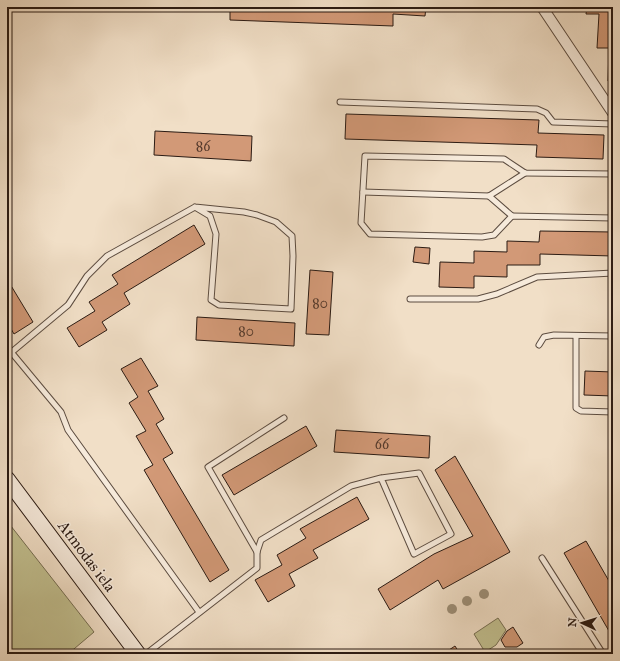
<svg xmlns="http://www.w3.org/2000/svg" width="620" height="661" font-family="'IM FELL Great Primer',serif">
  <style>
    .green { fill: #c2c090; stroke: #766e52 }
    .building { fill: #d29977; stroke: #2b1b13 }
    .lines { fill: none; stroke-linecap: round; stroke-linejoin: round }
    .lane-casing { stroke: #5c4c40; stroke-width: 7 }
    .street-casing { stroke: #5c4c40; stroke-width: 12 }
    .secondary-casing { stroke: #2b1b13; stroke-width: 17 }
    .lane { stroke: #f6eadb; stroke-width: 5 }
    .street { stroke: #f6eadb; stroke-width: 10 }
    .secondary { stroke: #f6eadb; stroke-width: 15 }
    .tree { fill: #9d8f78 }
    .labels { text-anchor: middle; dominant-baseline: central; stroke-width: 3; stroke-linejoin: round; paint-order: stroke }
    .number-label { font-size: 14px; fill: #553a2c }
    .street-label { font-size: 16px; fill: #2b1b13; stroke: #f6eadb }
  </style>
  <rect width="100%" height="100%" fill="#f1dfc7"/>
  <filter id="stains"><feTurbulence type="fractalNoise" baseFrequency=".005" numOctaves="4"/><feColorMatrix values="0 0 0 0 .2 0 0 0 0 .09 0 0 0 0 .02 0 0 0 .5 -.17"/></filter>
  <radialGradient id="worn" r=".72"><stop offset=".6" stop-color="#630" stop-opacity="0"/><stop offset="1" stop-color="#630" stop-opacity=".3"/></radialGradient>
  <!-- green -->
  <g class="green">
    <path d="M7 521 94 632 68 654H7Z"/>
    <path d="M498 618 506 630 496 645 485 652 474 634Z"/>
  </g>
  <!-- building -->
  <g class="building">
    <path d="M230 7H426L425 16 393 14V26L230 20Z"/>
    <path d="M587 7H610V14H613V81H608L609 48H597L599 14H586Z"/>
    <path d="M346 114 539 120 538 133 604 135 603 159 536 157 537 145 345 139Z"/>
    <path d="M155 131 252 136 251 161 154 155Z"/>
    <path d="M194 225 205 244 124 293 130 304 102 322 107 330 79 347 67 328 95 311 89 302 118 284 112 275Z"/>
    <path d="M540 231 613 232V256L540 254V265H507V277L474 276V288L439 287 440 262 474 263V251L507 252V241L539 242Z"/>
    <path d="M415 247 430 248 429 264 413 262Z"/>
    <path d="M310 270 333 272 329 335 306 334Z"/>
    <path d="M7 279 33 322 14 334 7 322Z"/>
    <path d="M197 317 295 323 294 346 196 340Z"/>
    <path d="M141 358 158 386 148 391 164 419 156 424 173 453 163 459 229 570 210 582 144 470 153 465 136 436 146 431 129 403 138 397 121 369Z"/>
    <path d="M585 371 613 372V396L584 395Z"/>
    <path d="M306 426 317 446 234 495 222 475Z"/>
    <path d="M336 430 430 436 429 458 334 452Z"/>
    <path d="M455 456 510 552 443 589 438 580 390 610 378 589 434 554 473 536 435 470Z"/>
    <path d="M357 497 369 519 313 550 318 558 289 574 295 586 268 602 255 580 282 565 277 555 306 538 300 529Z"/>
    <path d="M586 541 613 588V638L564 553Z"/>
    <path d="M513 627 523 643 517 647H505L501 640 507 631Z"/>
    <path d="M455 646 460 654H443Z"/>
  </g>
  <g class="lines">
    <defs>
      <g id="lane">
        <path d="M340 102 537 109 546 113 553 122 613 124"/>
        <path d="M613 174 525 173 504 159 365 156 361 223 370 234 482 237 494 235 512 216 613 218"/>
        <path d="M363 192 489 196 525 173"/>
        <path d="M489 196 512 216"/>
        <path d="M410 299H478L497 294 537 277 613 273"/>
        <path d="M576 336V408L581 411 613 412"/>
        <path d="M539 345 544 337 554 335 613 336"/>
        <path d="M7 347 61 412 68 430 199 612"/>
        <path d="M7 356 68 305 87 276 107 256 195 207 244 212 257 215 276 222 292 236 293 256 291 309 219 305 211 300 216 234 210 216 195 207"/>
        <path d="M257 552 208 467 284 418"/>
        <path d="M542 558 603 654"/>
        <path d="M146 654 257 568V552L261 540 351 486 381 478 419 473 451 534 414 554 381 478"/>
      </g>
      <path id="street" d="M542 7 613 113"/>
      <path id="secondary" d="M7 479 138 654"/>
    </defs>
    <!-- lane casing -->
    <use href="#lane" class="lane-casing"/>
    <!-- street casing -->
    <use href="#street" class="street-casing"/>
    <!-- secondary casing -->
    <use href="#secondary" class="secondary-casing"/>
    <!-- lane -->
    <use href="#lane" class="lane"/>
    <!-- street -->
    <use href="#street" class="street"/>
    <!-- secondary -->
    <use href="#secondary" class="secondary"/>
  </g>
  <!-- trees -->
  <g class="tree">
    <circle cx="484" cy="594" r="5"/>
    <circle cx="467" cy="601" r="5"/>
    <circle cx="452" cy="609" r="5"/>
  </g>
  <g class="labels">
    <!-- number labels -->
    <g class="number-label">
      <text x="203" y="146">86</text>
      <text x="320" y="303">80</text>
      <text x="246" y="331">80</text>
      <text x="382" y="444">66</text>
    </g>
    <!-- street labels -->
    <g class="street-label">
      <text transform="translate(87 556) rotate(53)">Atmodas iela</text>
    </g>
  </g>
  <!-- margin -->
  <rect width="620" height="661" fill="none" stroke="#f1dfc7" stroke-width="24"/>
  <rect x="8" y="8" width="604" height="645" fill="none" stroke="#2b1b13" stroke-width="2"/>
  <rect x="12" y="12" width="596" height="637" fill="none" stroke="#2b1b13"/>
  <!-- north arrow -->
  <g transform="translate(582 623) rotate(274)" stroke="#f6eadb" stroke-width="3" paint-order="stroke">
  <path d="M0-3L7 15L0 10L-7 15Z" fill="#2b1b13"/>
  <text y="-6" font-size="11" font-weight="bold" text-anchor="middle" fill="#2b1b13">N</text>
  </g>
  <rect width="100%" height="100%" filter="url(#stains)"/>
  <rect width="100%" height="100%" fill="url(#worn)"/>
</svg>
